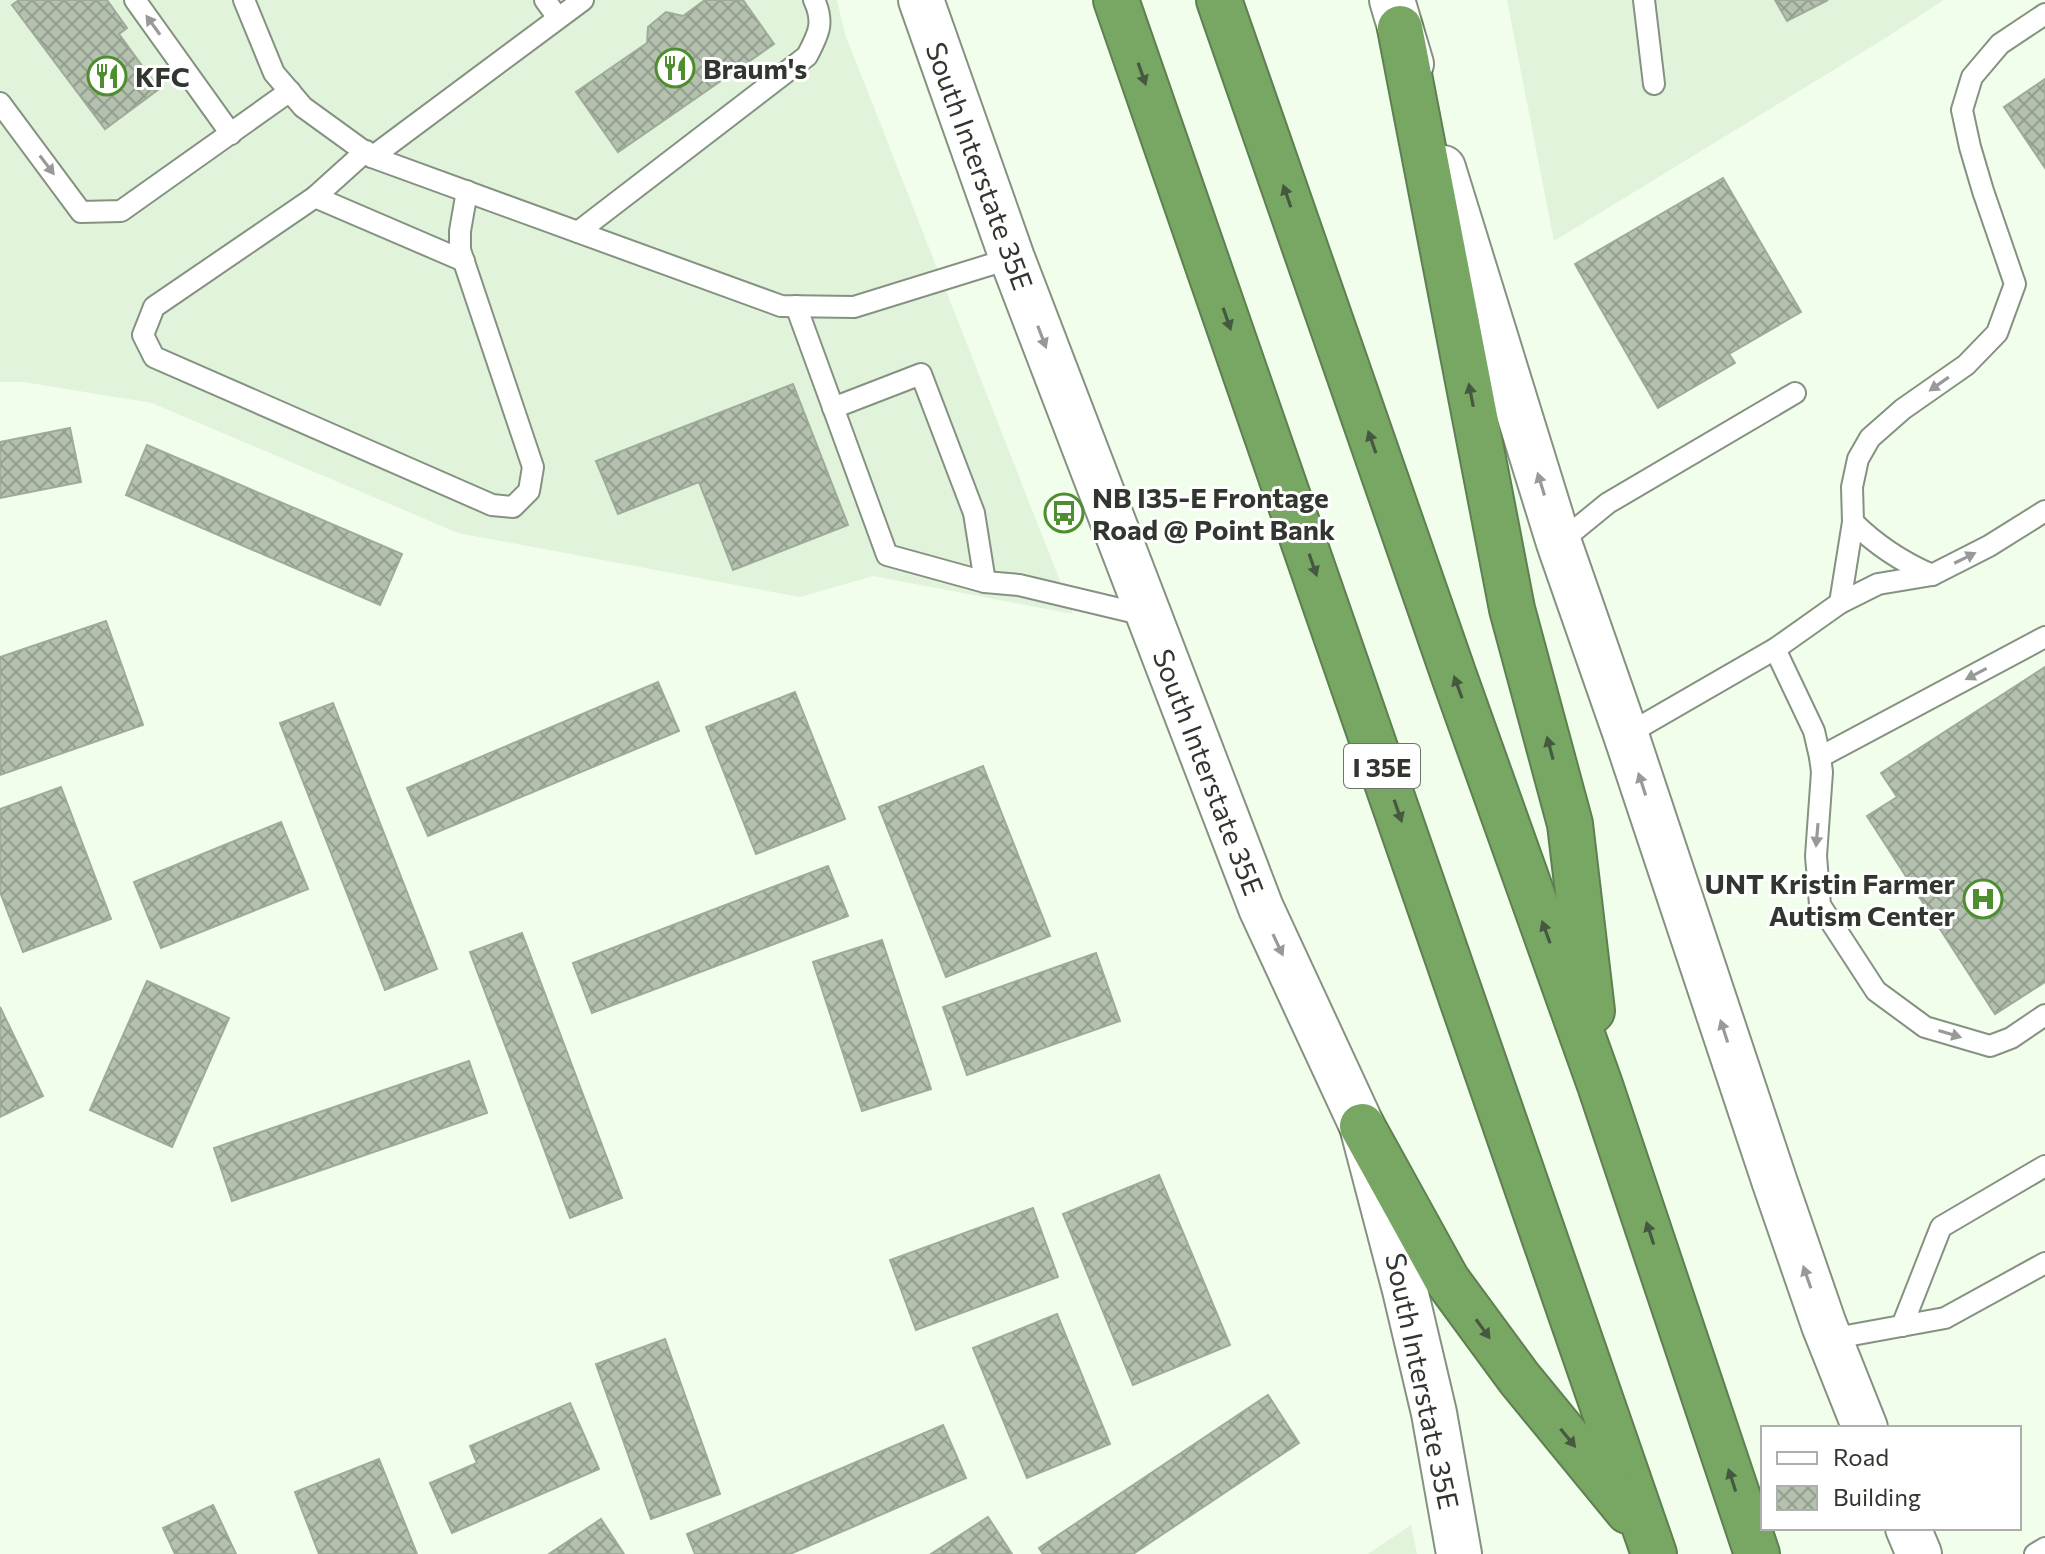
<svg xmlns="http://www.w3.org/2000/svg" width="2045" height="1554" font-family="Commissioner,sans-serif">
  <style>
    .built { fill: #e1f3da }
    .building { fill: url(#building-cross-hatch); stroke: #9eab99; stroke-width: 2 }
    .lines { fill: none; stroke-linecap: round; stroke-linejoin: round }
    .service-casing { stroke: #859281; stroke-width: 24 }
    .secondary-casing { stroke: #859281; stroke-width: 48 }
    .motorway-casing { stroke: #5e7f51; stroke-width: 48 }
    .service { stroke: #fff; stroke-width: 20 }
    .secondary { stroke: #fff; stroke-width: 44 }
    .motorway { stroke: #77a763; stroke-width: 44 }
    .oneway { fill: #989a97 }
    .oneway2 { fill: #46583f }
    .labels { text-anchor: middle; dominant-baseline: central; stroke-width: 6; stroke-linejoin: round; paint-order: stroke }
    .shield { fill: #fff; stroke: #6f726d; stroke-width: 2 }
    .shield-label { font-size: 26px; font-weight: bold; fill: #31362f }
    .poi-label { font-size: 28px; font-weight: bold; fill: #31362f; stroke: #fff; text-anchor: start }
    .street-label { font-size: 28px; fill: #31362f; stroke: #fff }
  </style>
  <defs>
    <pattern id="building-cross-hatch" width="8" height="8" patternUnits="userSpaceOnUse" patternTransform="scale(2)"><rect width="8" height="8" fill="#b4c1af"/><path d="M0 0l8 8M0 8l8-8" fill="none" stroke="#939e8f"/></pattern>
  </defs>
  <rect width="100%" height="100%" fill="#f0feeb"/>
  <!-- built -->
  <g class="built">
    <path d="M0 0H837L845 34 1073 614 873 576 800 597 458 533 152 403 24 382H0Z"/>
    <path d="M1507 0H1944L1876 44 1554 241Z"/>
    <path d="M1411 1525 1417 1554H1368Z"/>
  </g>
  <!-- building -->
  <g class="building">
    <path d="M19 0H107L127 28 119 34 159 89 105 129 12 5Z"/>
    <path d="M705 0H743L774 44 618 152 576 92 647 43 648 27 666 12 683 16Z"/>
    <path d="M1775 0H1828L1787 21Z"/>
    <path d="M2045 79V168L2004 107Z"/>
    <path d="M1723 178 1801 312 1729 354 1735 363 1658 408 1575 264Z"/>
    <path d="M793 384 848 525 733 570 699 482 618 514 596 461Z"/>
    <path d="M70 428 81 482 0 498V442Z"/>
    <path d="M147 445 402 554 380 605 126 495Z"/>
    <path d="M106 621 143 725 0 775V657Z"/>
    <path d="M2045 667V982L1995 1014 1867 816 1897 797 1881 773Z"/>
    <path d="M658 682 679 731 428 836 407 788Z"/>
    <path d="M795 692 845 819 756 854 706 727Z"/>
    <path d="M333 703 437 969 385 990 280 723Z"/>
    <path d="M983 766 1050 936 946 977 879 807Z"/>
    <path d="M61 787 111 919 23 952 0 892V809Z"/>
    <path d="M281 822 308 889 161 948 134 882Z"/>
    <path d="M828 866 848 916 592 1013 573 963Z"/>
    <path d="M522 933 622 1198 570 1218 470 952Z"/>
    <path d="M882 940 931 1089 862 1111 813 962Z"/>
    <path d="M1096 953 1120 1021 967 1075 943 1007Z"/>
    <path d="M147 981 229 1018 172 1147 90 1110Z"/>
    <path d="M0 1007 43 1096 0 1117Z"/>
    <path d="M469 1061 487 1113 232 1201 214 1148Z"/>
    <path d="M1159 1175 1230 1345 1133 1385 1063 1214Z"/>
    <path d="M1033 1208 1058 1277 916 1330 890 1260Z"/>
    <path d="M1057 1314 1110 1444 1027 1478 973 1348Z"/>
    <path d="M665 1339 720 1494 651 1519 596 1364Z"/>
    <path d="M1268 1395 1299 1443 1133 1554H1043L1039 1548Z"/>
    <path d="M570 1403 599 1469 452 1533 430 1483 477 1463 470 1446Z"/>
    <path d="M943 1425 966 1478 790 1554H695L687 1534Z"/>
    <path d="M379 1459 417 1554H319L295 1492Z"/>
    <path d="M213 1505 236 1554H175L163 1528Z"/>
    <path d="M988 1517 1012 1554H931Z"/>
    <path d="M601 1519 624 1554H549Z"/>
  </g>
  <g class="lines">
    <defs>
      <g id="service">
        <path d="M135 0 231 134"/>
        <path d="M244 0 274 73 303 107 372 157 781 306 854 307 1012 258"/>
        <path d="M545 0 558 18"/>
        <path d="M1644 0 1654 84"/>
        <path d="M0 103 81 212 121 211 290 91"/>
        <path d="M366 151 315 197 154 307 143 335 154 357 492 505 513 507 529 491 533 467 460 250V231L467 191"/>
        <path d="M372 157 583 0"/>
        <path d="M315 197 464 261"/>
        <path d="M578 232 807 56C818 35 825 23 814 0"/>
        <path d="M796 306 887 555 985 582 1019 585 1149 616"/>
        <path d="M833 408 921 374 974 513 985 582"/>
        <path d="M1853 522C1876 545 1902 562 1932 575"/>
        <path d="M1559 543 1608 503 1795 393"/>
        <path d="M1840 603 1853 522 1852 487 1858 459 1870 438 1903 409 1966 365 1997 333 2015 284 1983 191 1970 147 1962 110 1972 77 2000 44 2045 14"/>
        <path d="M1775 649 1814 731 1820 757 1822 772 1816 856 1820 905 1876 991 1925 1027 1990 1046 2011 1038 2045 1015"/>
        <path d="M1626 735 1775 649 1840 603 1878 584 1932 575 1989 546 2045 511"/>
        <path d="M1820 757 2045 637"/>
        <path d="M1902 1326 1941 1227 2045 1166"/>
        <path d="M1830 1339 1945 1318 2045 1263"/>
        <path d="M2035 1554 2045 1548"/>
      </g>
      <g id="secondary">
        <path d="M921 0 1012 258 1261 908 1362 1126 1405 1290 1434 1413 1459 1554"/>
        <path d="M1392 0 1411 64"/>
        <path d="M1443 168 1559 543 1626 735 1775 1183 1824 1325 1865 1428"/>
        <path d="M1908 1528 1919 1554"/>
      </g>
      <g id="motorway">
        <path d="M1116 0 1654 1554"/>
        <path d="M1219 0 1454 676 1600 1085 1757 1554"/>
        <path d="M1400 28 1512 609 1570 824 1592 1011"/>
        <path d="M1362 1126 1447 1280 1519 1378 1628 1511"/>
      </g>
    </defs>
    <!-- service casing -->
    <use href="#service" class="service-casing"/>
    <!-- secondary casing -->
    <use href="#secondary" class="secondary-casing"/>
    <!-- motorway casing -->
    <use href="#motorway" class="motorway-casing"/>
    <!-- service -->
    <use href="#service" class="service"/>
    <!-- secondary -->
    <use href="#secondary" class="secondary"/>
    <!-- motorway -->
    <use href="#motorway" class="motorway"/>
  </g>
  <!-- one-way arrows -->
  <defs><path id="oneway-solid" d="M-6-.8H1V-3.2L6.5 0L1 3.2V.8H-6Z" transform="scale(2)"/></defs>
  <g class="oneway">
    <use href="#oneway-solid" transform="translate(153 25) rotate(-126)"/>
    <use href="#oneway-solid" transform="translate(47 165) rotate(53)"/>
    <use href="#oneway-solid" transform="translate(1042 337) rotate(69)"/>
    <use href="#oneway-solid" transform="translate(1939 384) rotate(145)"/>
    <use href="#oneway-solid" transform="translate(1541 484) rotate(-107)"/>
    <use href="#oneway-solid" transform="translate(1965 558) rotate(-26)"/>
    <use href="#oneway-solid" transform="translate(1976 674) rotate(152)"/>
    <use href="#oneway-solid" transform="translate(1642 784) rotate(-108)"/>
    <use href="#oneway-solid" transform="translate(1817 835) rotate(95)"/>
    <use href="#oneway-solid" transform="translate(1278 945) rotate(65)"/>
    <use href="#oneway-solid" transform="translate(1724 1031) rotate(-108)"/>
    <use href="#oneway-solid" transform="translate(1950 1034) rotate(17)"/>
    <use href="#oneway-solid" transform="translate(1807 1277) rotate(-109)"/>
  </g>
  <g class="oneway2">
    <use href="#oneway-solid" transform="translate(1142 74) rotate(71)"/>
    <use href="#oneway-solid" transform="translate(1287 196) rotate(-109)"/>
    <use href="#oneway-solid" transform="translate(1227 319) rotate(71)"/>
    <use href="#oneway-solid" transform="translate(1471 395) rotate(-101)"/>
    <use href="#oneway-solid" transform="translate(1372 442) rotate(-109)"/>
    <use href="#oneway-solid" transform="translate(1313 565) rotate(71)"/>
    <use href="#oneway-solid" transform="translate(1458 687) rotate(-110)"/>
    <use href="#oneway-solid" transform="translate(1550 748) rotate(-105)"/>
    <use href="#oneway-solid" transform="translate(1398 811) rotate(71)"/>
    <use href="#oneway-solid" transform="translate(1546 932) rotate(-110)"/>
    <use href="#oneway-solid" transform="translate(1650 1233) rotate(-108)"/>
    <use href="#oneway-solid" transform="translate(1483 1329) rotate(54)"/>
    <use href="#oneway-solid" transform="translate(1568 1438) rotate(51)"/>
    <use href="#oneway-solid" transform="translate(1732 1480) rotate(-108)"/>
  </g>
  <!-- icons -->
  <defs>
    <symbol id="restaurant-ring" viewBox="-11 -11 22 22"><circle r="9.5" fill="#fff" stroke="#4f8e30" stroke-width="1.5"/><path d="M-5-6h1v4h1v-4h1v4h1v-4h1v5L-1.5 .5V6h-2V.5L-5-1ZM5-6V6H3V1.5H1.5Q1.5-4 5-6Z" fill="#4f8e30"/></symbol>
    <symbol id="bus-ring" viewBox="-11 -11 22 22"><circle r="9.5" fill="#fff" stroke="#4f8e30" stroke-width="1.5"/><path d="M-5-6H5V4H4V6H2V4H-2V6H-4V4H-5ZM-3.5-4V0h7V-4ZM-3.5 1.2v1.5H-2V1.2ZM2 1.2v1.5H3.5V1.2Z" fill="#4f8e30"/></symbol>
    <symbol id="hospital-ring" viewBox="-11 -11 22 22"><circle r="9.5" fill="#fff" stroke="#4f8e30" stroke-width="1.5"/><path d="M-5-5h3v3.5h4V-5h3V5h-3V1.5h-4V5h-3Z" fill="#4f8e30"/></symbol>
  </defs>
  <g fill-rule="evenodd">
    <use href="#restaurant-ring" x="653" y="46" width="44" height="44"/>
    <use href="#restaurant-ring" x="85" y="54" width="44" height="44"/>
    <use href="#bus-ring" x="1042" y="491" width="44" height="44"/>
    <use href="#hospital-ring" x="1961" y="877" width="44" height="44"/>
  </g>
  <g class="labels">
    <!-- shield labels -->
    <rect class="shield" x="1344" y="744" width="76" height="44" rx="6"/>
    <g class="shield-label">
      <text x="1382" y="766">I 35E</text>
    </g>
    <!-- poi labels -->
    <g class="poi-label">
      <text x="703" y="68">Braum's</text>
      <text x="135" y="76">KFC</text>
      <text x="1092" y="497">NB I35-E Frontage<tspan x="1092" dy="32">Road @ Point Bank</tspan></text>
      <text x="1955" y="883" text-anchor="end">UNT Kristin Farmer<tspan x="1955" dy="32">Autism Center</tspan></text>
    </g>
    <!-- street labels -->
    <g class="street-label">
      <text transform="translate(980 166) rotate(70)">South Interstate 35E</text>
      <text transform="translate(1209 772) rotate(69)">South Interstate 35E</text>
      <text transform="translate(1423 1381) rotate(78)">South Interstate 35E</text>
    </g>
  </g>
  <!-- legend -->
  <rect x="1761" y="1426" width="260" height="104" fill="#ffffff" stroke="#adafac" stroke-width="2"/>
  <rect x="1777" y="1452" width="40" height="12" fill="#ffffff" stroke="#adafac" stroke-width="2"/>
  <text x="1833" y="1466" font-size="24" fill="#31362f">Road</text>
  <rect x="1777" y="1486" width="40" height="24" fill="url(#building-cross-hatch)" stroke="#adafac" stroke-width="2"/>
  <text x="1833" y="1506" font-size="24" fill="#31362f">Building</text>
</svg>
